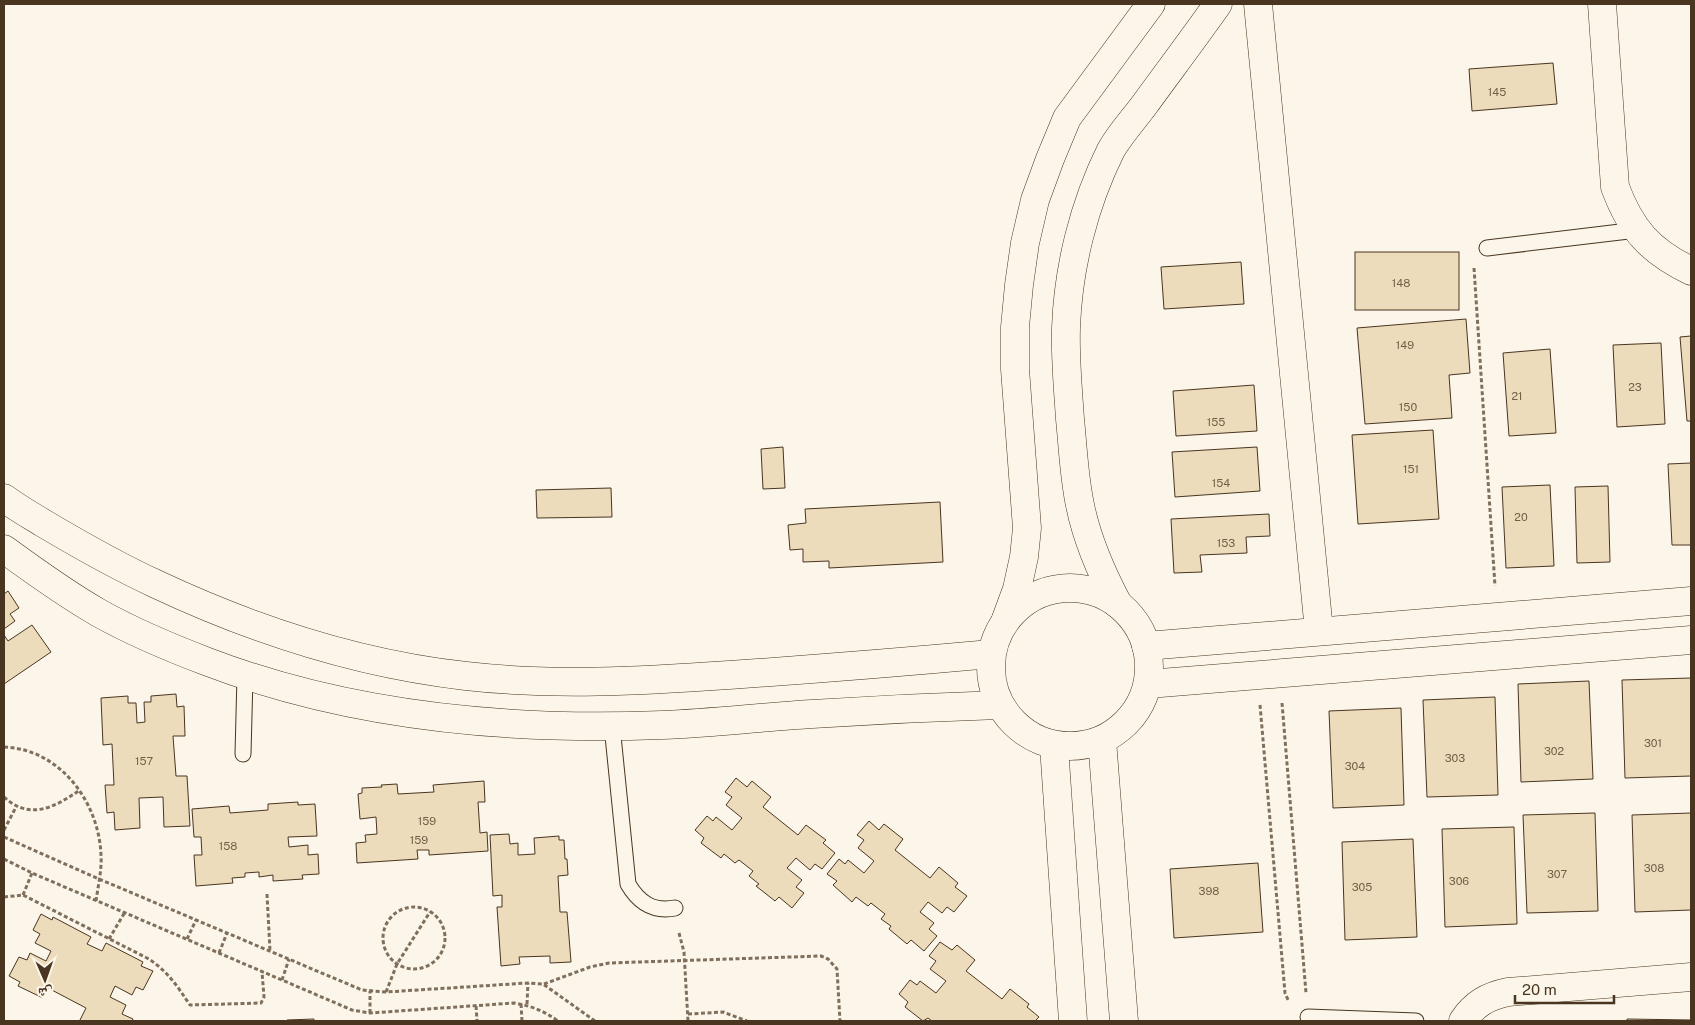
<svg xmlns="http://www.w3.org/2000/svg" width="1695" height="1025" font-family="'Public Sans','Noto Naskh Arabic',sans-serif">
  <style>
    .building { fill: #ecdcbc; stroke: #4a3520 }
    .lines { fill: none; stroke-linecap: round; stroke-linejoin: round }
    .service-casing { stroke: #4a3520; stroke-width: 17 }
    .minor-casing { stroke: #4a3520; stroke-width: 29 }
    .path { stroke: #7f6f5c; stroke-width: 3; stroke-dasharray: 4 2.5; stroke-linecap: butt }
    .service { stroke: #fbf6e9; stroke-width: 15 }
    .minor { stroke: #fbf6e9; stroke-width: 28 }
    .labels { text-anchor: middle; dominant-baseline: central; stroke-width: 4; stroke-linejoin: round; paint-order: stroke }
    .number-label { font-size: 11px; fill: #725f47 }
  </style>
  <rect width="100%" height="100%" fill="#fbf6e9"/>
  <!-- building -->
  <g class="building">
    <path d="M1553 63 1557 104 1472 111 1469 69Z"/>
    <rect x="1355" y="252" width="104" height="58"/>
    <path d="M1241 262 1244 304 1164 309 1161 267Z"/>
    <path d="M1466 319 1470 373 1449 375 1452 418 1365 424 1357 328Z"/>
    <path d="M1691 336V421H1687L1680 337Z"/>
    <path d="M1661 343 1665 424 1617 427 1613 345Z"/>
    <path d="M1550 349 1556 433 1509 436 1503 353Z"/>
    <path d="M1254 385 1257 431 1176 436 1173 391Z"/>
    <path d="M1433 430 1439 519 1358 524 1352 435Z"/>
    <path d="M783 447 785 488 763 489 761 449Z"/>
    <path d="M1257 447 1260 491 1175 497 1172 452Z"/>
    <path d="M1691 463V545H1672L1668 464Z"/>
    <path d="M1550 485 1554 566 1506 568 1502 487Z"/>
    <path d="M1608 486 1610 562 1577 563 1575 487Z"/>
    <path d="M611 488 612 517 537 518 536 490Z"/>
    <path d="M940 502 943 562 829 568V561L803 562V549L790 550 788 525 806 523 805 509Z"/>
    <path d="M1269 514 1270 536 1246 537 1247 553 1200 555 1202 572 1174 573 1171 519Z"/>
    <path d="M8 591 19 608 10 614 15 621 4 629V594Z"/>
    <path d="M32 625 51 652 4 684V635L8 641Z"/>
    <path d="M1691 678V776L1625 778 1622 680Z"/>
    <path d="M1589 681 1593 779 1521 782 1518 684Z"/>
    <path d="M176 694 177 707 184 706 185 736H173L176 776H187L190 826 164 827 163 797 139 798 140 828 115 830 114 812 107 813 105 785H114L112 744 103 745 101 698 128 696V703H136L137 723 145 722 144 702H151V696Z"/>
    <path d="M1495 697 1498 795 1427 797 1423 700Z"/>
    <path d="M1401 708 1404 805 1333 808 1329 711Z"/>
    <path d="M736 778 747 787 752 781 771 797 763 807 798 835 806 825 826 840 823 843 835 853 822 869 815 864 810 870 796 858 787 868 802 880 796 887 804 893 792 908 779 897 775 901 756 886 759 884 749 876 753 871 739 860 735 863 724 854 721 858 701 843 704 838 695 830 707 816 713 821 716 817 732 830 742 818 726 805 732 797 725 792Z"/>
    <path d="M484 781 485 802H478L480 833 487 832 488 851 429 855V850H417L418 859 357 863 356 843 366 842 365 835 377 834 376 817 360 819 358 794 362 793V788L382 787 381 785 397 784 398 794 434 792 433 785Z"/>
    <path d="M298 802V805L315 804 317 836 288 837 289 847 308 845V855L318 854 319 874 302 875 303 879 273 881V875L259 877V872L245 873V877L232 878 233 883 196 886 194 855H202L201 837H194L192 809 229 806 230 813 268 810V804Z"/>
    <path d="M1595 813 1598 911 1527 913 1523 815Z"/>
    <path d="M1691 813V910L1635 912 1632 815Z"/>
    <path d="M869 821 879 830 884 824 903 839 895 850 930 878 939 867 958 883 955 887 967 896 954 912 947 907 942 913 928 902 920 912 934 923 929 929 937 936 924 951 911 940 907 944 889 929 891 926 881 919 885 914 871 903 868 906 856 897 852 902 833 885 837 881 827 874 839 859 845 864 848 860 864 873 874 861 858 848 864 840 857 835Z"/>
    <path d="M1514 827 1517 924 1445 927 1442 829Z"/>
    <path d="M509 834 510 844 518 843V855L535 854 534 838 559 836V840H564L565 859H567L568 875 558 876 560 912H567L571 962 550 963V956L519 957 520 964 501 966 497 907H502V895L493 896 490 835Z"/>
    <path d="M1413 839 1417 937 1345 940 1342 842Z"/>
    <path d="M1258 863 1263 932 1174 938 1170 869Z"/>
    <path d="M41 914 52 920 53 917 91 937 87 944 102 951 106 943 143 962 141 966 153 971 143 990 136 987 132 995 115 986 110 997 126 1005 122 1014 133 1019 132 1021H82L80 1020 86 1008 48 988 43 998 18 986 20 982 9 976 19 957 27 960 30 953 46 961 51 951 35 943 40 934 33 930Z"/>
    <path d="M940 942 952 950 957 945 975 960 966 971 1002 999 1010 989 1029 1004 1027 1007 1039 1017 1035 1021H932L928 1018 923 1021 905 1007 908 1002 899 994 910 980 917 985 920 981 936 993 946 981 930 969 936 961 929 956Z"/>
    <path d="M314 1019V1021H287V1020Z"/>
    <path d="M1627 1019 1691 1020V1021H1627Z"/>
  </g>
  <g class="lines">
    <defs>
      <g id="service">
        <path d="M1487 248 1637 230"/>
        <path d="M612 726 628 884C639 903 653 912 675 908"/>
        <path d="M243 754 245 676"/>
        <path d="M1308 1017 1416 1021"/>
      </g>
      <g id="minor">
        <path d="M1258 4 1319 631"/>
        <path d="M1602 4 1615 187C1631 230 1650 251 1691 271"/>
        <path d="M4 498C16 507 30 515 43 523 80 545 117 566 156 584 254 630 358 664 466 676 553 686 642 681 729 675 816 669 903 662 991 654"/>
        <path d="M4 549C34 571 66 594 99 613 133 632 171 648 208 662 352 717 508 731 662 725 712 723 762 717 812 714 874 710 936 707 999 705"/>
        <circle cx="1070" cy="667" r="79"/>
        <path d="M1118 604C1101 572 1087 540 1080 505 1074 477 1073 448 1070 419 1068 389 1065 359 1066 328 1068 268 1084 204 1111 150 1120 134 1134 119 1145 104 1169 71 1194 38 1218 4"/>
        <path d="M1006 619 1017 589 1024 557 1027 528 1015 369V327L1019 285 1025 243 1035 200 1050 159 1067 118 1151 4"/>
        <path d="M1146 646 1691 601"/>
        <path d="M1148 684 1691 640"/>
        <path d="M1102 740 1124 1021"/>
        <path d="M1054 746 1073 1021"/>
        <path d="M1463 1021C1474 1004 1488 996 1508 992L1691 977"/>
      </g>
    </defs>
    <!-- service casing -->
    <use href="#service" class="service-casing"/>
    <!-- minor casing -->
    <use href="#minor" class="minor-casing"/>
    <!-- path -->
    <g class="path">
      <path d="M1474 268 1495 586"/>
      <path d="M1282 703 1306 993"/>
      <path d="M1260 705 1285 993 1289 1002"/>
      <path d="M4 747C60 749 99 802 101 855 102 870 98 886 96 901"/>
      <path d="M4 797C30 821 55 807 80 790"/>
      <path d="M4 830 16 807"/>
      <path d="M4 837 99 879 362 990 386 992 528 983 543 984 595 1021"/>
      <path d="M4 859 32 873 352 1010 370 1013 514 1003C532 1006 544 1011 558 1021"/>
      <path d="M267 894 270 951"/>
      <path d="M23 895 32 873"/>
      <path d="M4 897 23 895 147 958C167 970 177 986 190 1005L261 1003 264 997 262 972"/>
      <circle cx="414" cy="938" r="31"/>
      <path d="M679 933 684 952 688 1021"/>
      <path d="M109 939 125 912"/>
      <path d="M187 939 196 920"/>
      <path d="M219 953 227 933"/>
      <path d="M282 980 289 959"/>
      <path d="M544 984 590 967 609 963 821 956 828 959 837 969 840 1021"/>
      <path d="M386 992 397 964 430 912"/>
      <path d="M521 1004 522 1021"/>
      <path d="M527 1004 528 983"/>
      <path d="M476 1006 477 1021"/>
      <path d="M370 1013V991"/>
      <path d="M688 1014 723 1012 747 1021"/>
    </g>
    <!-- service -->
    <use href="#service" class="service"/>
    <!-- minor -->
    <use href="#minor" class="minor"/>
  </g>
  <g class="labels">
    <!-- number labels -->
    <g class="number-label">
      <text x="1497" y="92">145</text>
      <text x="1401" y="283">148</text>
      <text x="1405" y="345">149</text>
      <text x="1635" y="387">23</text>
      <text x="1517" y="396">21</text>
      <text x="1408" y="407">150</text>
      <text x="1216" y="422">155</text>
      <text x="1411" y="469">151</text>
      <text x="1221" y="483">154</text>
      <text x="1521" y="517">20</text>
      <text x="1226" y="543">153</text>
      <text x="1653" y="743">301</text>
      <text x="1554" y="751">302</text>
      <text x="1455" y="758">303</text>
      <text x="144" y="761">157</text>
      <text x="1355" y="766">304</text>
      <text x="427" y="821">159</text>
      <text x="419" y="840">159</text>
      <text x="228" y="846">158</text>
      <text x="1654" y="868">308</text>
      <text x="1557" y="874">307</text>
      <text x="1459" y="881">306</text>
      <text x="1362" y="887">305</text>
      <text x="1209" y="891">398</text>
    </g>
  </g>
  <!-- border -->
  <rect width="1695" height="1025" fill="none" stroke="#4a3520" stroke-width="10"/>
  <!-- north arrow -->
  <g transform="translate(45 980) rotate(178)" stroke="#fbf6e9" stroke-width="4" paint-order="stroke">
  <path d="M0-4L9 19L0 12L-9 19Z" fill="#4a3520"/>
  <text y="-8" font-size="14" font-weight="bold" text-anchor="middle" fill="#4a3520">ش</text>
  </g>
  <!-- scale -->
  <path d="M1515 995v8h99v-8" fill="none" stroke="#4a3520" stroke-width="2.5"/>
  <text x="1522" y="995" font-size="15" fill="#4a3520" stroke="#fbf6e9" stroke-width="4" paint-order="stroke">20 m</text>
</svg>
